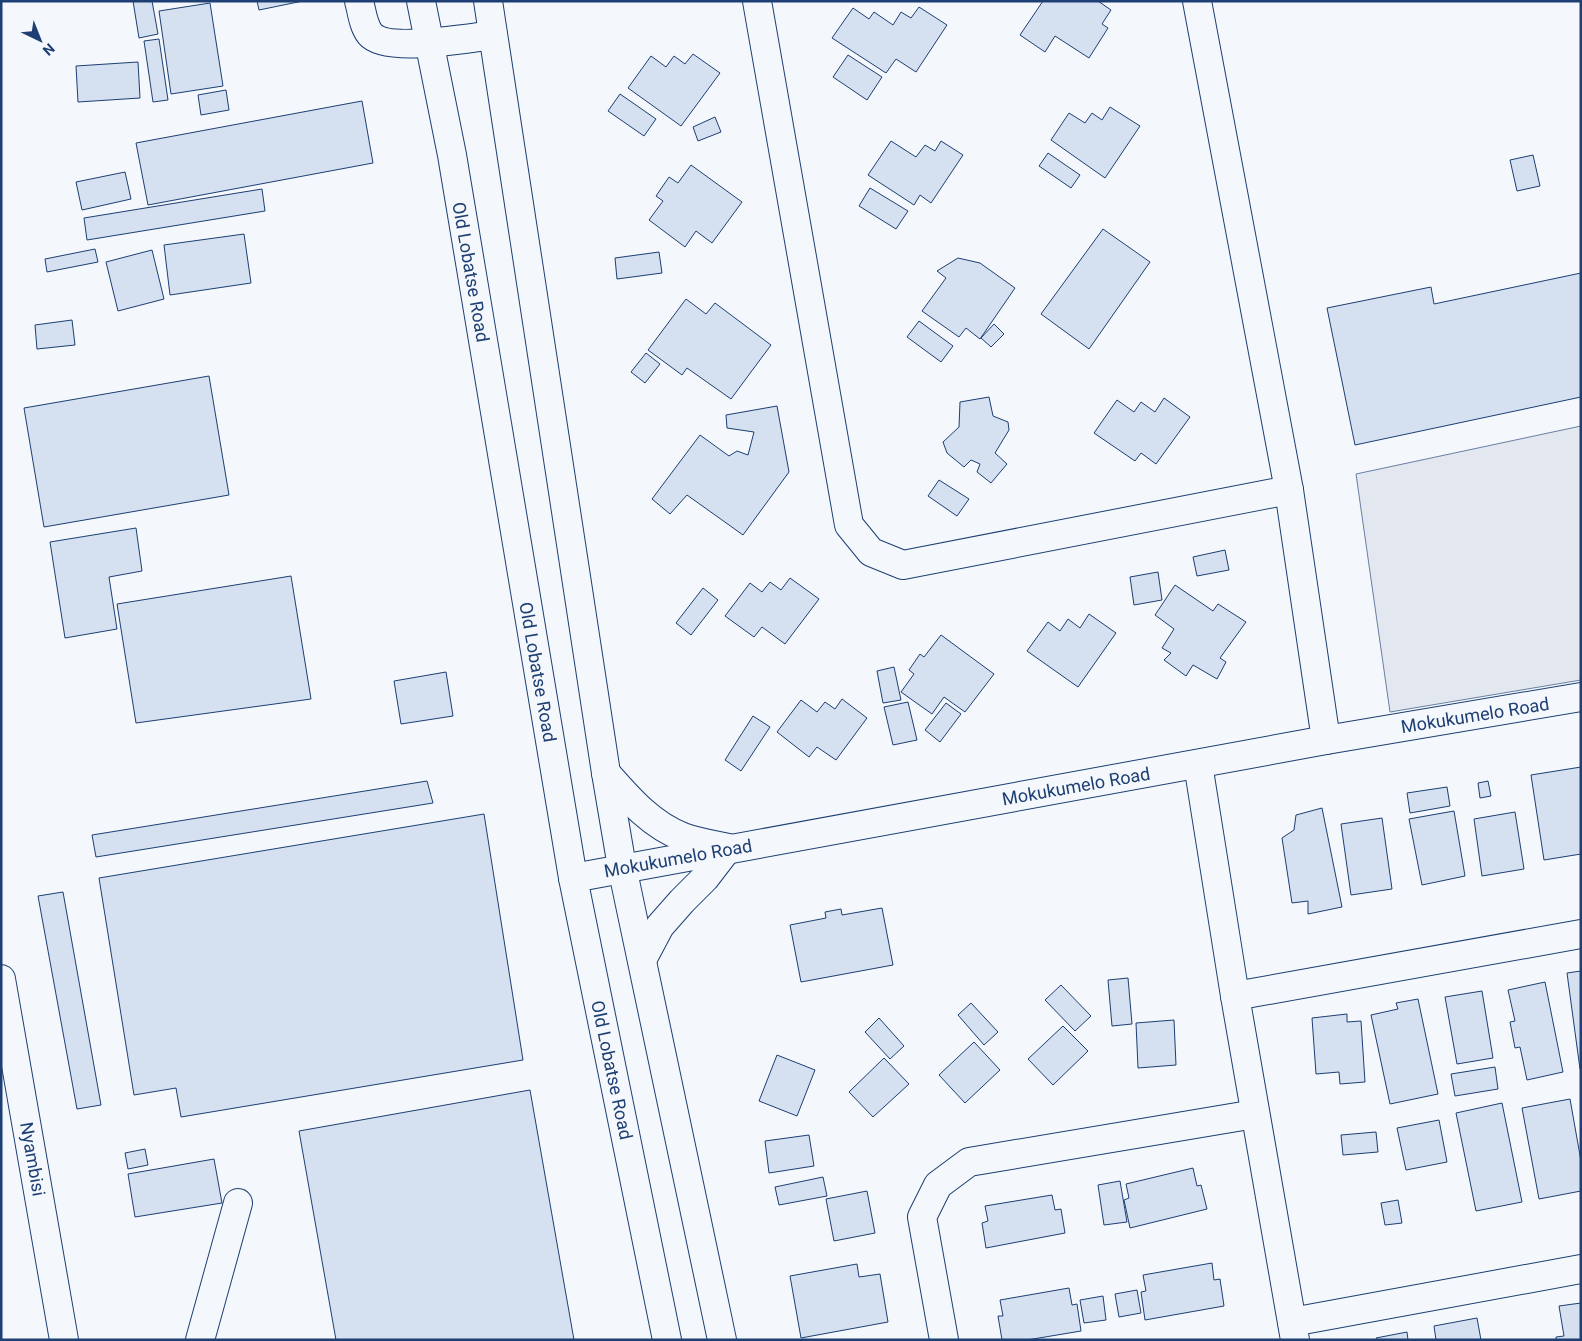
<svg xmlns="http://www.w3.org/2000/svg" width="1582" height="1341" font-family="Roboto,sans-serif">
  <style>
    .parking { fill: #e3e8f0; stroke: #687fa3 }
    .building { fill: #d5e0f0; stroke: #1d3f73 }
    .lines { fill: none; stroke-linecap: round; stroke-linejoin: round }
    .minor-casing { stroke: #1d3f73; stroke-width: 30 }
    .major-casing { stroke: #1d3f73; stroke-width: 30 }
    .minor { stroke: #f4f7fb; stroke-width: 28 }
    .major { stroke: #f4f7fb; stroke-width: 28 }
    .labels { text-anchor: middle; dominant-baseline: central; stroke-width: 4; stroke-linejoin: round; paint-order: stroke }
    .street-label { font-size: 18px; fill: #1d3f73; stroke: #f4f7fb }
  </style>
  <rect width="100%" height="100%" fill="#f4f7fb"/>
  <!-- parking -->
  <path class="parking" d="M1581 426V680L1390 712 1356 474Z"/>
  <!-- building -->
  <g class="building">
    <path d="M133 1H152L158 34 139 38Z"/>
    <path d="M257 1H303L259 10Z"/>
    <path d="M1043 1H1098L1111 10 1102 24 1108 28 1089 58 1055 36 1045 52 1020 35Z"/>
    <path d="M210 3 223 86 171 94 159 11Z"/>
    <path d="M919 7 947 25 916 72 896 59 886 73 832 38 853 8 869 19 874 12 893 25 901 12 911 18Z"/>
    <path d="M159 39 168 100 153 102 144 41Z"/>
    <path d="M693 54 720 73 681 126 628 88 651 56 666 67 674 56 685 64Z"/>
    <path d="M848 55 882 77 867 100 833 77Z"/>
    <path d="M138 62 140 98 78 102 76 66Z"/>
    <path d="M226 90 229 110 201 115 198 95Z"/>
    <path d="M620 94 656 119 644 136 608 111Z"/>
    <path d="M362 101 373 163 148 205 136 143Z"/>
    <path d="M1110 107 1140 126 1105 178 1051 140 1069 113 1085 123 1092 113 1102 120Z"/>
    <path d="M715 117 721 132 698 141 693 127Z"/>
    <path d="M891 141 916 157 925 145 935 151 941 141 963 155 931 203 920 195 914 205 868 175Z"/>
    <path d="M1048 153 1080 175 1071 188 1039 166Z"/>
    <path d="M1533 155 1540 186 1517 191 1510 160Z"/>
    <path d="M691 165 742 202 712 243 696 231 685 247 649 220 663 201 656 196 669 177 678 183Z"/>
    <path d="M125 172 131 199 82 210 76 182Z"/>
    <path d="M870 188 908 211 896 229 859 206Z"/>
    <path d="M262 189 265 211 87 240 84 218Z"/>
    <path d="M1103 229 1150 262 1089 349 1041 314Z"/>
    <path d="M244 234 251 283 170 295 164 245Z"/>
    <path d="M95 249 98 262 47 272 45 259Z"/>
    <path d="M152 250 164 299 118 311 106 262Z"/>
    <path d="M659 252 662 273 617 279 615 258Z"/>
    <path d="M958 258 980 263 1015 288 980 339 966 328 959 337 922 311 946 278 937 271Z"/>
    <path d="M1581 273V397L1355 445 1327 308 1431 287 1434 304Z"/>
    <path d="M686 299 706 314 715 303 771 345 731 399 687 368 682 375 648 350Z"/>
    <path d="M72 320 75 345 37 349 35 325Z"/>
    <path d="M919 321 953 346 941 362 907 337Z"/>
    <path d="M994 324 1004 334 991 347 981 338Z"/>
    <path d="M646 353 660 364 645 383 631 372Z"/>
    <path d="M209 376 229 495 44 527 24 408Z"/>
    <path d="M989 397 993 416 1008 422 1009 430 995 453 1007 464 991 483 977 472 980 464 971 460 964 467 947 453 943 442 959 427 960 402Z"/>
    <path d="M1164 398 1190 417 1156 464 1141 453 1135 461 1094 433 1117 400 1134 412 1141 402 1155 412Z"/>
    <path d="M777 406 789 472 743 535 687 495 670 514 652 499 700 435 729 456 737 451 748 455 754 432 727 428 726 415Z"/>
    <path d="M939 480 969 499 957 516 928 496Z"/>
    <path d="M136 528 142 571 109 577 117 629 65 638 50 542Z"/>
    <path d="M1225 550 1229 570 1197 576 1193 557Z"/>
    <path d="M1158 572 1162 600 1134 605 1130 577Z"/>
    <path d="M291 576 311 699 136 723 117 604Z"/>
    <path d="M790 578 819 599 785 644 762 627 754 637 725 616 750 583 762 592 770 582 781 590Z"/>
    <path d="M1175 585 1213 611 1218 604 1246 622 1220 658 1226 662 1217 679 1193 665 1186 676 1164 660 1171 653 1162 648 1174 629 1155 615Z"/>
    <path d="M703 588 718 600 691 635 676 623Z"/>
    <path d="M1089 614 1116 633 1078 687 1027 651 1048 622 1060 631 1068 619 1080 628Z"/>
    <path d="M941 635 994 674 965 712 944 697 932 714 901 692 914 674 909 670 920 654 924 657Z"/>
    <path d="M894 667 901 700 883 703 877 671Z"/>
    <path d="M446 672 453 716 401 724 394 681Z"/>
    <path d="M842 699 867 718 836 760 817 747 809 757 777 732 801 700 817 712 825 702 835 709Z"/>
    <path d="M908 702 917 740 893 745 884 707Z"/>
    <path d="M946 703 961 714 940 742 925 730Z"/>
    <path d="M753 716 770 727 741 771 725 760Z"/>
    <path d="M1581 767V854L1544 860 1531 775Z"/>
    <path d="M427 781 433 803 96 857 92 835Z"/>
    <path d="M1488 781 1491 796 1480 798 1478 783Z"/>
    <path d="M1447 787 1450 806 1410 813 1407 793Z"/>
    <path d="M1322 808 1342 907 1308 914V901L1292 903 1282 838 1294 830 1296 815Z"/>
    <path d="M1454 811 1465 876 1422 885 1409 819Z"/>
    <path d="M1515 812 1524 869 1482 876 1474 819Z"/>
    <path d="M484 814 523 1060 181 1117 176 1088 134 1095 99 878Z"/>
    <path d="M1382 818 1392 889 1351 895 1341 824Z"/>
    <path d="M63 892 101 1105 77 1109 38 896Z"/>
    <path d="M882 908 893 965 801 982 790 925 826 918 825 912 841 909 842 915Z"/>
    <path d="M1581 971V1068L1580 1069 1567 973Z"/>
    <path d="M1128 978 1132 1024 1112 1026 1108 980Z"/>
    <path d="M1545 982 1563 1072 1527 1080 1520 1047 1515 1048 1510 1022 1515 1021 1508 990Z"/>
    <path d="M1061 985 1091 1016 1075 1031 1045 1000Z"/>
    <path d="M1482 991 1493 1058 1457 1064 1445 997Z"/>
    <path d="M1418 999 1438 1094 1390 1104 1371 1015 1398 1009 1396 1003Z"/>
    <path d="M971 1003 998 1032 984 1045 958 1015Z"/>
    <path d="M1347 1014V1022L1361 1021 1365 1082 1340 1084 1339 1072 1316 1074 1312 1018Z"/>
    <path d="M879 1018 904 1046 890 1059 865 1032Z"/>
    <path d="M1174 1020 1176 1065 1138 1068 1136 1023Z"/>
    <path d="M1063 1026 1088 1051 1053 1085 1028 1059Z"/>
    <path d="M974 1042 1000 1070 965 1103 939 1075Z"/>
    <path d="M777 1055 815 1070 797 1116 759 1101Z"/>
    <path d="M884 1058 909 1084 873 1117 849 1092Z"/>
    <path d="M1495 1067 1498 1089 1455 1096 1451 1074Z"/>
    <path d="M530 1090 574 1340H336L299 1131Z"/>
    <path d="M1570 1099 1581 1161V1191L1539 1199 1522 1108Z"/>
    <path d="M1502 1103 1522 1202 1476 1211 1456 1113Z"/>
    <path d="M1439 1120 1447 1162 1406 1170 1397 1128Z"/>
    <path d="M1376 1132 1378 1152 1343 1155 1341 1135Z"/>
    <path d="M809 1135 814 1166 769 1173 765 1141Z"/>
    <path d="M145 1149 148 1165 128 1169 125 1153Z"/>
    <path d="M214 1159 222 1203 135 1217 128 1174Z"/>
    <path d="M1193 1168 1197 1186 1201 1185 1207 1209 1130 1228 1124 1200 1129 1198 1126 1184Z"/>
    <path d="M823 1177 827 1196 779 1205 775 1187Z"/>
    <path d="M1120 1181 1127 1222 1104 1225 1098 1185Z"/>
    <path d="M867 1191 875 1233 834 1241 826 1199Z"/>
    <path d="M1052 1195 1055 1210 1061 1209 1065 1233 986 1248 982 1223 988 1221 985 1206Z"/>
    <path d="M1398 1200 1402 1223 1385 1225 1381 1203Z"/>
    <path d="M1212 1263 1214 1280 1220 1279 1224 1306 1145 1320 1141 1292 1146 1291 1143 1275Z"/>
    <path d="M857 1264 859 1277 880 1274 888 1322 801 1338 790 1276Z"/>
    <path d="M1069 1288 1072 1305 1077 1304 1081 1331 1027 1340H1002L998 1316H1003L1000 1300Z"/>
    <path d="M1137 1290 1141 1313 1119 1317 1115 1294Z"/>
    <path d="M1103 1296 1106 1320 1084 1323 1080 1300Z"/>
    <path d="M1581 1303V1340H1556V1337L1564 1336 1559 1306Z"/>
    <path d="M1477 1318 1481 1340H1436L1434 1326Z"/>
    <path d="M1407 1332 1408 1340H1377L1376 1338Z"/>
  </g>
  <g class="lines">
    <defs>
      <g id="minor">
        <path d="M359 1C362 12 363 25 370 34 386 53 469 38 493 35"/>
        <path d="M757 1 849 525 871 552 903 565 1289 490"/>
        <path d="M1197 1 1289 490 1326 740"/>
        <path d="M1198 764 1235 996 1295 1340"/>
        <path d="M573 878 1326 740 1581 697"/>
        <path d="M1 979 64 1340"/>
        <path d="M1235 996 1581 934"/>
        <path d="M1292 1322 1581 1269"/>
        <path d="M200 1340 238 1203"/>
        <path d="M944 1340 922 1217 938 1185 969 1162 1255 1114"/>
      </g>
      <g id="major">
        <path d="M421 1 452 155 573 878 667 1340"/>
        <path d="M488 1 606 773 622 867 722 1340"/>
        <path d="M606 773C628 798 651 825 683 837 697 842 714 845 728 848L705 878 682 901 660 926 642 960"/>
      </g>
    </defs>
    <!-- minor casing -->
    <use href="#minor" class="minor-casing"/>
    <!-- major casing -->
    <use href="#major" class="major-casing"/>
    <!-- minor -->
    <use href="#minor" class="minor"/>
    <!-- major -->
    <use href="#major" class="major"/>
  </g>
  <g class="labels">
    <!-- street labels -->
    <g class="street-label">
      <text transform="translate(471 272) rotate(80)">Old Lobatse Road</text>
      <text transform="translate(538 672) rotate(80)">Old Lobatse Road</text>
      <text transform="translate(1475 715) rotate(-9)">Mokukumelo Road</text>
      <text transform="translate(1076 786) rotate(-10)">Mokukumelo Road</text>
      <text transform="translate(678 858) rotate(-10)">Mokukumelo Road</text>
      <text transform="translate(612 1070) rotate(78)">Old Lobatse Road</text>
      <text transform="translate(33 1159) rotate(80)">Nyambisi</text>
    </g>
  </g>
  <!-- border -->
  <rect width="1582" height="1341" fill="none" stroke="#1d3f73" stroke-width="5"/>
  <!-- north arrow -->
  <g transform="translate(40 40) rotate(137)" stroke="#f4f7fb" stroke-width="4" paint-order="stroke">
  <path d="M0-4L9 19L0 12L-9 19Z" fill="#1d3f73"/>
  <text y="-8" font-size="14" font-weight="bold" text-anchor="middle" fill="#1d3f73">N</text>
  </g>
</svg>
